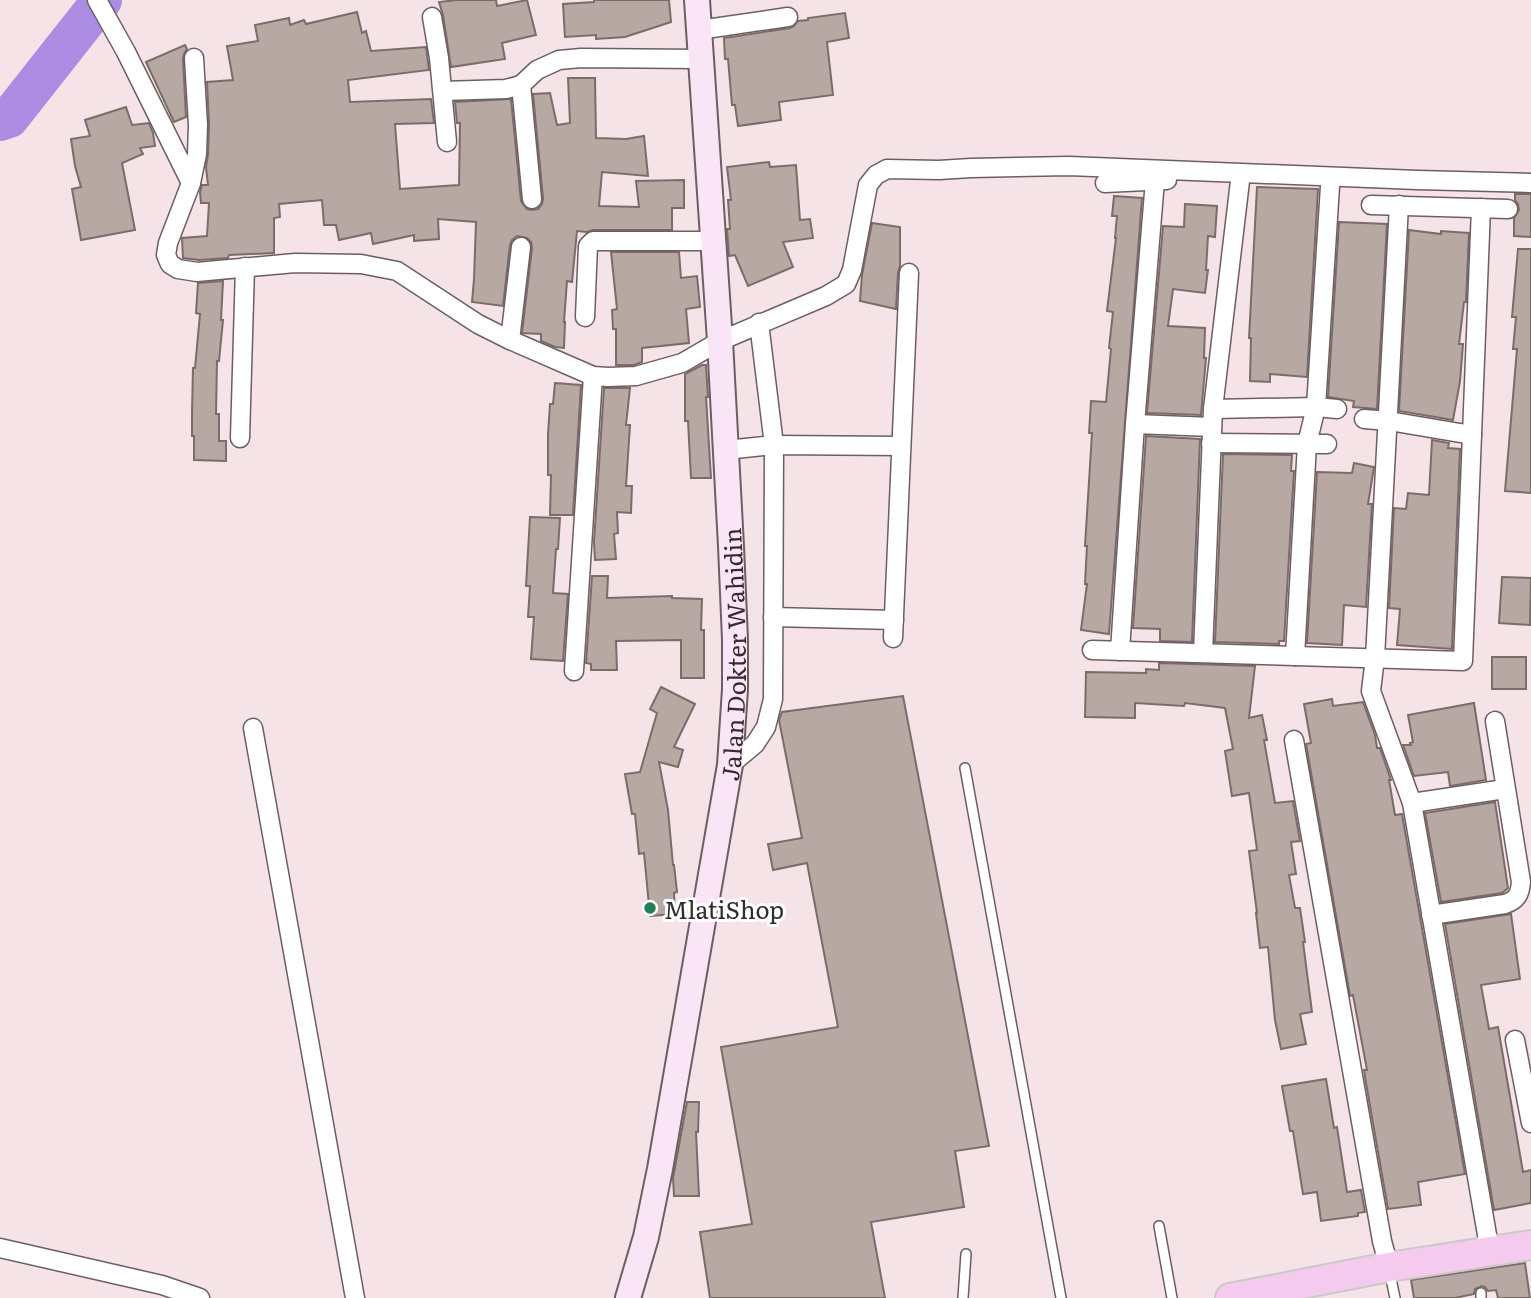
<svg xmlns="http://www.w3.org/2000/svg" width="1531" height="1298" font-family="Literata,serif">
  <style>
    .lines { fill: none; stroke-linecap: round; stroke-linejoin: round }
    .river { stroke: #ac8ce3; stroke-width: 40 }
    .building { fill: #b8a8a4; stroke: #7b6c68; stroke-width: 2 }
    .lane-casing { stroke: #6d5e62; stroke-width: 12 }
    .street-casing { stroke: #6d5e62; stroke-width: 21 }
    .secondary-casing { stroke: #6d5e62; stroke-width: 28 }
    .primary-casing { stroke: #cac8c8; stroke-width: 32 }
    .lane { stroke: #fff; stroke-width: 9 }
    .street { stroke: #fff; stroke-width: 18 }
    .secondary { stroke: #fae5f7; stroke-width: 24 }
    .primary { stroke: #f4cbef; stroke-width: 28 }
    .poi-dot { fill: #227e54; stroke: #fff; stroke-width: 2.5 }
    .labels { text-anchor: middle; dominant-baseline: central; stroke-width: 6; stroke-linejoin: round; paint-order: stroke }
    .street-label { font-size: 24px; fill: #322c2d; stroke: #fff }
    .poi-label { font-size: 24px; fill: #322c2d; stroke: #fff; text-anchor: start }
  </style>
  <rect width="100%" height="100%" fill="#f5e3e7"/>
  <g class="lines">
    <!-- river -->
    <path class="river" d="M0 121 9 118 102 0"/>
  </g>
  <!-- building -->
  <g class="building">
    <path d="M457 0H496L497 6 527 0 536 35 502 43 505 59 451 67 443 15 439 2Z"/>
    <path d="M594 0H669L671 22 625 37 596 39V35L565 37 563 4 594 2Z"/>
    <path d="M357 12 362 33 366 31 371 51 426 47 429 70 348 80 350 102 431 99 434 123 395 124 400 189 459 185 460 123H457L455 102 511 99 521 201 527 209 532 210 538 209 542 204 543 198 533 94 550 93 557 125 570 123 568 78H595L596 138 626 139 644 136 648 176 602 172 599 206 639 207 636 181 684 180V208H672V230H593L587 232 577 231 572 282 567 281 564 322H565L564 348 555 347 541 341V334L522 333 532 248 531 242 527 238 517 236 512 240 510 245 503 306 472 302 474 279 476 222 438 219 439 239 414 241V235L373 244 371 233 339 240 336 225H324L322 200 279 204 280 217 274 218V253L229 255 228 258 199 260 183 258 182 238 207 236 209 203H201L200 192 202 185H208L206 167 208 155 209 125 207 82 233 80 227 46 258 41 255 25 289 18 290 25 304 20 306 24Z"/>
    <path d="M845 13 849 38 827 42 833 95 779 102 781 120 738 126 735 105H732L728 59H725L724 38 790 28 794 26 798 21 808 20V18Z"/>
    <path d="M185 45 187 49 184 54 183 59 186 117 174 122 146 62Z"/>
    <path d="M126 107 132 125 149 123 153 133 155 146 140 148 143 154 122 163 135 230 81 240 72 189 81 187 75 166 71 139 90 136 85 120Z"/>
    <path d="M769 162 770 167 796 165 800 220 810 219 813 238 783 242 793 267 748 286 735 255 729 256 727 229H730L728 200H731L727 167Z"/>
    <path d="M1257 187 1318 189 1307 377 1270 374V382L1250 381 1251 338H1249Z"/>
    <path d="M1515 194H1531V237L1514 236V218L1519 210 1518 204 1515 200Z"/>
    <path d="M1114 196 1142 198 1109 634 1081 630 1087 584H1085L1087 546H1085L1092 433H1089L1091 401 1106 402 1111 349 1109 348 1113 312 1107 311 1116 238H1115L1117 216H1112Z"/>
    <path d="M1185 204 1217 206 1215 237 1208 236 1206 270H1208L1205 293 1173 289 1168 326 1205 328 1204 358H1206L1201 415 1147 413 1163 226 1184 227Z"/>
    <path d="M1339 222 1387 224 1377 409 1353 407 1354 401 1328 397Z"/>
    <path d="M872 223 900 227V266L898 273 896 309 860 301 862 275Z"/>
    <path d="M1409 230 1441 234V231L1469 233 1466 302H1464L1459 344H1463L1460 381 1453 420 1399 411Z"/>
    <path d="M1518 249H1531V493L1505 491 1517 349H1513L1516 317H1512Z"/>
    <path d="M611 252H679L681 278 697 276 700 307 686 309 689 343 642 348V362L634 365H616V329H613L612 310 617 309Z"/>
    <path d="M223 281 221 320H223L219 361H217L216 414H219V441H226V461L194 460V436H192V413L193 368H195L200 314 196 313 198 283Z"/>
    <path d="M702 365H706L708 397H706L711 478H691L688 421H685V374Z"/>
    <path d="M555 383 581 385 573 515H550L551 475H548V435L550 404H553Z"/>
    <path d="M604 388H630L626 425H630L626 486H632L631 513 617 512 618 533 614 534 616 559 595 560 594 542Z"/>
    <path d="M1146 436 1200 439 1192 642 1160 641V629L1133 628Z"/>
    <path d="M1432 440 1449 443 1448 448 1460 449 1452 649 1397 645 1400 609 1389 608 1394 508 1406 509 1408 493 1429 495Z"/>
    <path d="M1223 454 1292 455 1291 471H1294L1284 641H1279V644L1215 642Z"/>
    <path d="M1354 463 1374 467 1368 504H1372L1366 607 1344 605 1342 645 1307 643 1317 472 1352 473Z"/>
    <path d="M530 517 560 518 558 549H556L553 593 568 594 563 661 531 659 534 617H528L530 586H526Z"/>
    <path d="M592 576H608L607 598 672 596V598L702 599 701 630H704V678H681V640L616 641 617 670H591V664L586 663Z"/>
    <path d="M1502 577 1531 578 1530 625 1499 623Z"/>
    <rect x="1492" y="657" width="34" height="32"/>
    <path d="M1159 663 1255 666 1249 718 1262 715 1267 740H1264L1275 803 1293 801 1300 841 1291 842 1296 874 1289 875 1295 908H1300L1305 942H1303L1312 1012 1300 1014 1306 1044 1281 1049 1275 1020 1268 947 1260 948 1256 913H1257L1249 851 1257 850 1249 793 1232 796 1225 751 1233 749 1225 708 1185 703 1184 706 1135 703V718L1085 717 1086 672 1146 673V669L1159 670Z"/>
    <path d="M661 687 695 704 674 747 683 750 678 767 659 762 668 810 673 865H674L677 892 674 893 675 914 650 916 644 853 639 854 635 814H632L625 774 640 772 657 713 650 709Z"/>
    <path d="M903 696 989 1146 955 1151 964 1207 871 1222 885 1298H710L700 1232 752 1224 721 1047 838 1027 807 863 773 870 768 844 802 838 779 720 782 712Z"/>
    <path d="M1332 699 1333 706 1363 702 1375 735 1377 748H1380L1391 780H1389L1395 815 1402 814 1465 1174 1418 1182 1421 1205 1388 1209 1366 1083 1364 1070H1367L1353 995 1350 996 1306 744 1311 743 1304 704Z"/>
    <path d="M1474 703 1486 780 1450 786 1448 772 1414 776 1403 745H1411L1410 743 1413 742 1408 715Z"/>
    <path d="M1495 802 1508 888 1502 893 1441 902 1425 813Z"/>
    <path d="M1511 914 1520 979 1481 985 1489 1029 1498 1027 1523 1172 1531 1170V1203L1494 1210 1445 924Z"/>
    <path d="M1326 1079 1334 1128 1337 1127 1347 1192 1361 1190 1365 1212 1358 1213V1216L1321 1221 1317 1192 1303 1194 1293 1131H1290L1282 1086Z"/>
    <path d="M687 1102H699L698 1132H696L699 1196H674L673 1178Z"/>
    <path d="M1525 1263 1530 1298H1498L1496 1290 1488 1291 1485 1287 1482 1286 1475 1289 1474 1294 1455 1298H1414L1411 1280Z"/>
  </g>
  <g class="lines">
    <defs>
      <g id="lane">
        <path d="M965 768 1061 1298"/>
        <path d="M1159 1226 1172 1298"/>
        <path d="M1389 1269 1395 1298"/>
        <path d="M1481 1293V1298"/>
        <path d="M963 1298 966 1254"/>
      </g>
      <g id="street">
        <path d="M97 0 126 52 191 183"/>
        <path d="M432 17 439 58 447 142"/>
        <path d="M699 30 788 17"/>
        <path d="M194 58 198 125 197 154 191 183 168 243 166 255 170 264 178 269 197 272 295 263 361 264 397 271 478 324 510 340 593 376 608 377 636 376 682 363 720 341 826 296 846 284 852 270 868 185 876 175 887 169 939 170 971 168 1069 166 1417 180 1531 183"/>
        <path d="M521 85 532 199"/>
        <path d="M443 91 506 89 521 85 537 70 559 60 581 58 700 59"/>
        <path d="M1105 183 1167 180"/>
        <path d="M1371 205 1508 209"/>
        <path d="M1399 205 1375 658 1371 691 1412 803 1490 1252"/>
        <path d="M585 317 588 246 593 241H713"/>
        <path d="M510 340 521 247"/>
        <path d="M1213 409 1316 407 1337 409"/>
        <path d="M1364 419 1389 421 1472 435"/>
        <path d="M1135 424 1212 427"/>
        <path d="M240 438 245 267"/>
        <path d="M1211 443 1327 444"/>
        <path d="M726 450 774 445 901 446"/>
        <path d="M773 617 894 620"/>
        <path d="M893 638 909 273"/>
        <path d="M1092 650 1463 661 1481 208"/>
        <path d="M1120 651 1135 424 1155 180"/>
        <path d="M1203 653 1213 409 1240 181"/>
        <path d="M1295 656 1307 444 1316 407 1330 186"/>
        <path d="M574 671 593 376"/>
        <path d="M253 728 355 1298"/>
        <path d="M1294 740 1382 1241 1389 1267"/>
        <path d="M730 765 755 744 766 727 773 699 774 445 759 323"/>
        <path d="M1412 803 1505 789"/>
        <path d="M1431 915 1505 904C1517 900 1520 894 1521 882L1495 721"/>
        <path d="M1515 1040 1531 1123"/>
        <path d="M0 1248 162 1285 200 1298"/>
      </g>
      <g id="secondary">
        <path id="s1" d="M628 1298 646 1237 660 1169 730 765 735 689V640L731 546 720 341 697 0"/>
      </g>
      <path id="primary" d="M1230 1298 1389 1267 1531 1245"/>
    </defs>
    <!-- lane casing -->
    <use href="#lane" class="lane-casing"/>
    <!-- street casing -->
    <use href="#street" class="street-casing"/>
    <!-- secondary casing -->
    <use href="#secondary" class="secondary-casing"/>
    <!-- primary casing -->
    <use href="#primary" class="primary-casing"/>
    <!-- lane -->
    <use href="#lane" class="lane"/>
    <!-- street -->
    <use href="#street" class="street"/>
    <!-- secondary -->
    <use href="#secondary" class="secondary"/>
    <!-- primary -->
    <use href="#primary" class="primary"/>
  </g>
  <!-- markers -->
  <circle class="poi-dot" cx="650" cy="908" r="7"/>
  <g class="labels">
    <!-- street labels -->
    <g class="street-label">
      <text stroke="none"><textPath href="#s1" startOffset="654">Jalan Dokter Wahidin</textPath></text>
    </g>
    <!-- poi labels -->
    <g class="poi-label">
      <text x="664" y="908">MlatiShop</text>
    </g>
  </g>
</svg>
